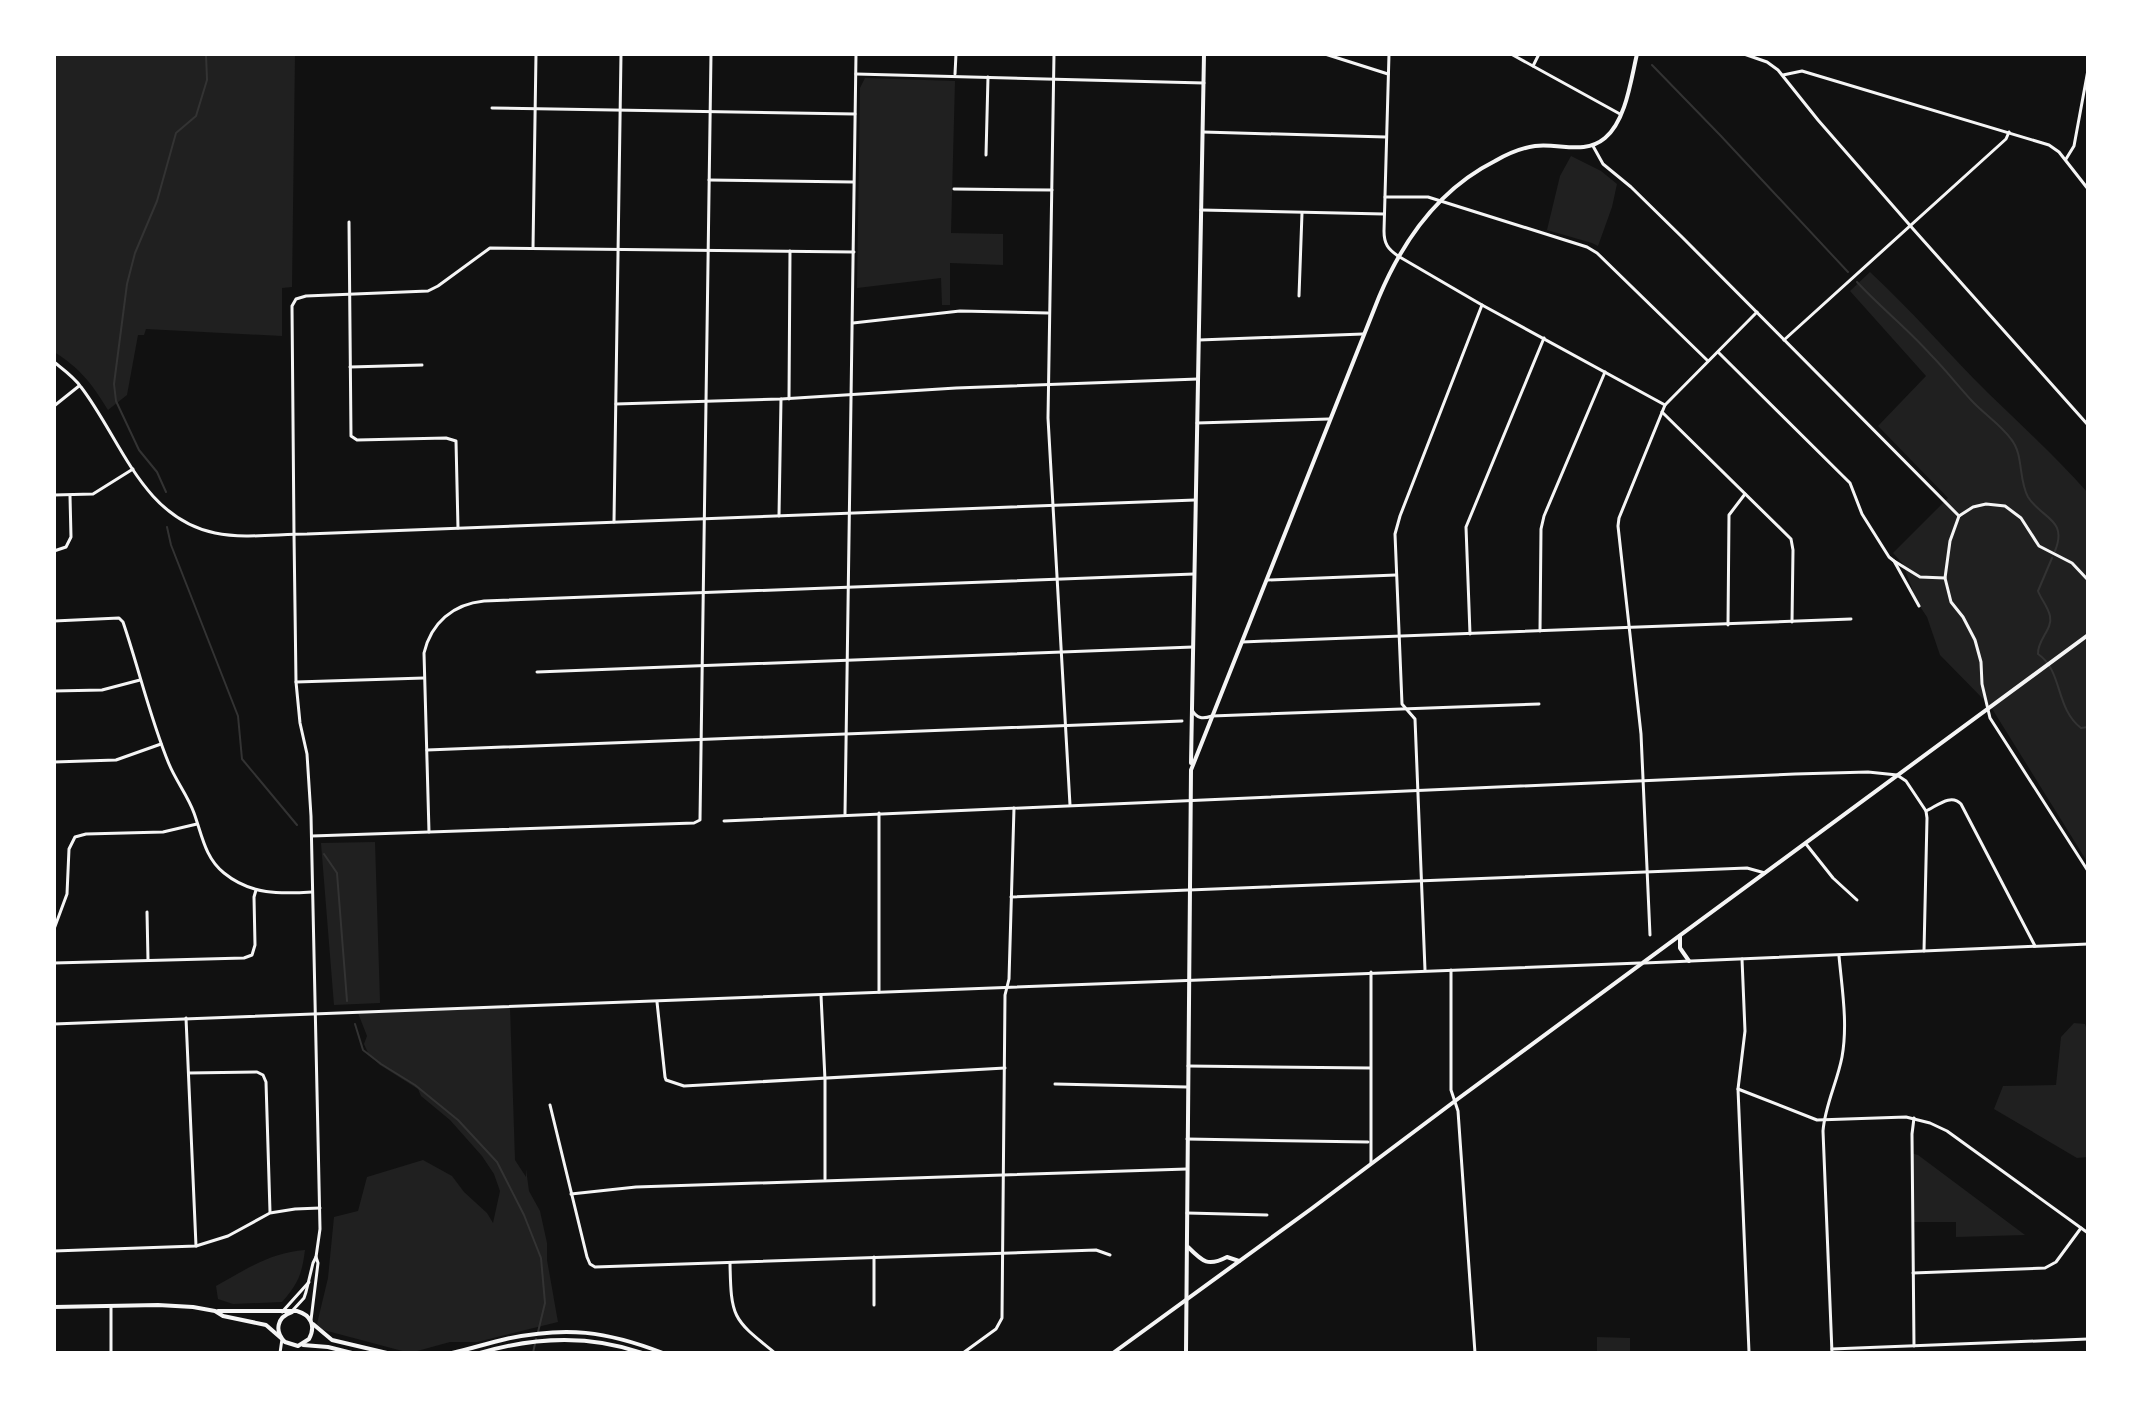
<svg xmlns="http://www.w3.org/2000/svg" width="2142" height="1407" font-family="'IBM Plex Serif',serif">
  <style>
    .green { fill: #202020 }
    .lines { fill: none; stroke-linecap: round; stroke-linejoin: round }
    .stream { stroke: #333; stroke-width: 2 }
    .minor { stroke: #f5f5f5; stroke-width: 3 }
    .tertiary { stroke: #f5f5f5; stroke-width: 3 }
    .secondary { stroke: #f5f5f5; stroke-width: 4 }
    .primary { stroke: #f5f5f5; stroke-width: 4 }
  </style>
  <rect width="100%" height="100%" fill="#111"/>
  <!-- green -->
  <g class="green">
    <path d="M54 54H295L292 287 282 288V336L146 329 144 335H138L127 395 108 410C93 385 79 367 54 352Z"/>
    <path d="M865 78 955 81 951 233 1003 234V265L950 263V305H942L941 278 857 288 860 88Z"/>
    <path d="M1571 156 1601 171 1617 184 1612 207 1598 246 1592 243 1547 230 1560 176Z"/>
    <path d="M1870 272C1911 310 1947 352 1987 392 2021 425 2056 457 2088 493V863L1991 707 1940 655 1927 617 1917 602 1903 564 1893 553 1948 498 1878 426 1926 376 1850 291Z"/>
    <path d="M375 842 380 1003 334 1005 321 843Z"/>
    <path d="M510 1007 515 1160 526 1177V1169L529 1191 540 1211 547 1243V1260L558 1322 477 1342H450L410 1353 316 1328 328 1278 334 1217 358 1211 367 1177 423 1160 452 1176 464 1192 487 1213 493 1223 500 1191 494 1174 482 1156 450 1120 421 1096 418 1089 380 1065 368 1053 364 1044 367 1036 358 1013Z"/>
    <path d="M2074 1023 2085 1024 2088 1034V1157L2077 1158 1994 1109 2003 1086 2056 1085 2061 1037Z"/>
    <path d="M1911 1153 1918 1155 2025 1235 1956 1237V1222H1914Z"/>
    <path d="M305 1250C302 1274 298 1284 282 1302L233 1304 218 1299 216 1286C247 1269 269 1253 305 1250Z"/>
    <path d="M1597 1337 1630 1338V1353H1597Z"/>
  </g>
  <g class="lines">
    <!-- stream -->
    <g class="stream">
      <path d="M1652 65 1720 135 1848 272"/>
      <path d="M1857 282C1880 307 1908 329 1931 355 1945 369 1958 386 1972 401 1984 414 2000 424 2011 439 2024 455 2018 479 2028 497 2042 519 2068 519 2055 551"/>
      <path d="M166 492 157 472 139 450 116 401 114 384 127 284 135 253 157 201 176 133 196 116 207 80 206 54"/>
      <path d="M167 527 171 545 238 716 242 759 297 825"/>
      <path d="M2052 558 2038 591C2041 599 2048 607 2050 616 2053 629 2037 640 2038 654 2063 671 2055 708 2081 728L2088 727"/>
      <path d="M324 854 337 873 347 1001"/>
      <path d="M355 1024 363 1050 381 1064 415 1085 458 1120 497 1162 524 1215 541 1258 545 1303 538 1332"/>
      <path d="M533 1353 536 1339"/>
    </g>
    <!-- minor -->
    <g class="minor">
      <path d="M1054 54 1048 418 1070 805"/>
      <path d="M1325 54 1388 74"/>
      <path d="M1389 54 1384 231C1384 244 1388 249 1398 256L1482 305 1665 405"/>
      <path d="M1511 54 1620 114"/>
      <path d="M1533 66 1539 54"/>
      <path d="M856 74 1204 83"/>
      <path d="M955 74 956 54"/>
      <path d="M1783 75 1802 71 2049 145 2059 152 2088 189"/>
      <path d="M492 108 855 114"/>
      <path d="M1203 132 1386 137"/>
      <path d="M1593 146 1603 164 1631 187 1683 238 1959 516"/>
      <path d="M986 155 988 77"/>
      <path d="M2066 159 2074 146 2088 70"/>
      <path d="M709 180 853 182"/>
      <path d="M954 189 1052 190"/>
      <path d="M1385 197H1428L1587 247 1597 253 1708 361"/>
      <path d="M1201 210 1384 214"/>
      <path d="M349 222 351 436 357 440 446 438 456 441 458 528"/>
      <path d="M533 248 536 54"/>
      <path d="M1299 296 1302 213"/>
      <path d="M853 323 960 311 1048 313"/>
      <path d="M1199 340 1363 334"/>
      <path d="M1784 340 2006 139 2009 132"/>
      <path d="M1718 352 1850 483 1862 514 1889 557 1894 561 1919 606"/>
      <path d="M350 367 422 365"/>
      <path d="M789 399 790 251"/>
      <path d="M616 404 781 399 956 388 1198 379"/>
      <path d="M54 406 79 386"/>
      <path d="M1662 412 1791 539 1793 550 1792 622"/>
      <path d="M1197 423 1329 419"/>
      <path d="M54 495 93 494 133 469"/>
      <path d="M779 516 781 399"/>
      <path d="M1959 516 1950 541 1945 578 1951 602 1963 617 1975 640 1981 662 1982 684 1990 718 2088 871"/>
      <path d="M1959 516 1973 507 1986 504 2005 506 2021 518 2039 546 2072 563 2088 580"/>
      <path d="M614 522 621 54"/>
      <path d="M294 534 292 306 296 299 306 296 428 291 438 286 490 248 854 252"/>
      <path d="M54 551 66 547 71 537 70 496"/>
      <path d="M1894 561 1920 577 1945 578"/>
      <path d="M1267 580 1396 575"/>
      <path d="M54 621 119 618 123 622C139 669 150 718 169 764 176 781 188 796 194 813 202 835 205 858 224 873 251 895 280 894 312 892"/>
      <path d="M1728 625 1729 515 1745 494"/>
      <path d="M1540 631 1541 529 1544 516 1605 372"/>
      <path d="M1470 634 1466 527 1544 338"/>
      <path d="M1242 642 1851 619"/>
      <path d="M537 672 1193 647"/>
      <path d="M296 682 424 678"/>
      <path d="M54 691 102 690 140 680"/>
      <path d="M1192 710C1197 719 1203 719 1212 716L1539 704"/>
      <path d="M427 750 1182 721"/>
      <path d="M54 762 116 760 161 744"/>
      <path d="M1926 811C1937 806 1951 793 1961 804L2035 946"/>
      <path d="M879 813V992"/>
      <path d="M845 814 856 54"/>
      <path d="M724 821 1795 774 1868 772 1897 775 1906 781 1926 811 1927 818 1924 951"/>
      <path d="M429 832 424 653C431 623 453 604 484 601L1194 574"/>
      <path d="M312 836 694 823 700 820 711 54"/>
      <path d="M1806 844 1833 878 1857 900"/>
      <path d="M1011 897 1747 868 1765 873"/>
      <path d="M147 912 148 960"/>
      <path d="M54 929 67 894 69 849 75 837 86 834 163 832 197 824"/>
      <path d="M1650 935 1641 734 1618 526 1619 518 1665 405 1757 312"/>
      <path d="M1742 959 1745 1031 1738 1089 1749 1352"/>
      <path d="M54 963 244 958 252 955 255 945 254 897 256 890"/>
      <path d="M1644 963 2088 944"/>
      <path d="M1425 970 1415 719 1402 704 1395 534 1400 516 1482 305"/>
      <path d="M1451 970V1090L1458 1111 1475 1353"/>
      <path d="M821 995 825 1080V1179"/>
      <path d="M657 1002 665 1077 666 1080 684 1086 1005 1068"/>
      <path d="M186 1018 196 1246"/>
      <path d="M1188 1066 1370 1068"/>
      <path d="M189 1073 257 1072 263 1075 266 1082 270 1212"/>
      <path d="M1055 1084 1187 1087"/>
      <path d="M1738 1089 1817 1120 1906 1117 1930 1123 1947 1131 2088 1233"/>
      <path d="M550 1105 587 1257 590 1264 595 1267 1096 1250 1110 1255"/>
      <path d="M1187 1139 1368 1142"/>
      <path d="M1371 1163V972"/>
      <path d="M571 1194 636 1187 1187 1169"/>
      <path d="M1187 1213 1267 1215"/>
      <path d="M54 1251 196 1246 228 1236 270 1213 295 1209 320 1208"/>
      <path d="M730 1263C731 1319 733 1319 775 1353"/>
      <path d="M1913 1273 2045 1268 2056 1262 2081 1228"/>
      <path d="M874 1305V1257"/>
      <path d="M111 1306V1353"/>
      <path d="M1914 1346 1912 1134 1914 1118"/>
      <path d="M1832 1349 2088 1339"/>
      <path d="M280 1353 282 1339"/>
      <path d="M963 1353 996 1329 1002 1318 1005 995 1009 979 1014 808"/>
      <path d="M1832 1353 1823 1131C1825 1105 1837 1083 1842 1057 1848 1024 1842 989 1839 956"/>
    </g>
    <!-- tertiary -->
    <g class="tertiary">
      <path d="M1744 54 1767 62 1778 70 1818 120 1914 230 2088 425"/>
      <path d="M54 362C64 370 74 377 81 387 121 439 142 518 215 533 244 539 277 534 307 534L1195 500"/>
      <path d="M54 1024 1640 963"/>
      <path d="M293 1310 304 1298 306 1292 313 1263 316 1257 320 1229 311 816 307 754 300 723 296 682 294 534"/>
      <path d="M282 1312 309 1282"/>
      <path d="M311 1320 318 1263 316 1257"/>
    </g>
    <!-- secondary -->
    <g class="secondary">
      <path d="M1191 763 1204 54"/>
      <path d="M1680 936V948L1689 961"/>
      <path d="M54 1307 158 1305 193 1307 215 1311 223 1316 266 1325 281 1338"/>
      <path d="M218 1311H297C311 1315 316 1326 309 1339L298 1346 285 1342C274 1331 277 1317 292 1312"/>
      <path d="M313 1324 332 1340 387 1353"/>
      <path d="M303 1345 328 1347 352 1353"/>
      <path d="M452 1353C470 1349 488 1343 506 1339 566 1326 606 1331 663 1353"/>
      <path d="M480 1353C534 1337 588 1334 642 1353"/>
      <path d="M1186 1353 1191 770 1379 297C1403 240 1439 189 1495 161 1507 154 1521 148 1535 146 1559 143 1585 155 1605 138 1626 121 1631 79 1637 54"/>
    </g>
    <!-- primary -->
    <g class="primary">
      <path d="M1188 1247C1203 1262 1208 1267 1227 1257L1239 1261"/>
      <path d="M1113 1353 1311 1209 1455 1101 2088 635"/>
    </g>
  </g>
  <!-- border -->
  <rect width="2142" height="1407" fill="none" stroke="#ffffff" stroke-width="112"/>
</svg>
